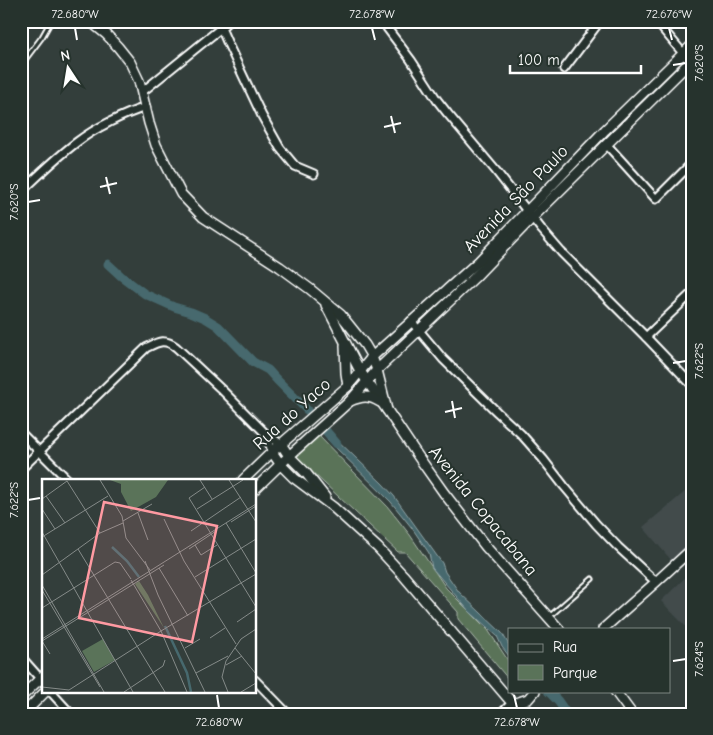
<svg xmlns="http://www.w3.org/2000/svg" width="713" height="735" font-family="'Comic Neue',sans-serif">
  <style>
    .built { fill: #424b4c }
    .green { fill: #5a7359; stroke: #acb9ac }
    .water { fill: #47696e; stroke: #91a5a8 }
    .lines { fill: none; stroke-linecap: round; stroke-linejoin: round }
    .canal { stroke: #47696e; stroke-width: 9 }
    .service-casing { stroke: #fff; stroke-width: 7 }
    .minor-casing { stroke: #fff; stroke-width: 11 }
    .tertiary-casing { stroke: #fff; stroke-width: 12 }
    .secondary-casing { stroke: #fff; stroke-width: 14 }
    .service { stroke: #26332d; stroke-width: 3 }
    .minor { stroke: #26332d; stroke-width: 7 }
    .tertiary { stroke: #26332d; stroke-width: 9 }
    .secondary { stroke: #26332d; stroke-width: 10 }
    .ticks { fill: none; stroke: #fff; stroke-width: 2 }
    .labels { text-anchor: middle; dominant-baseline: central; stroke-width: 4; stroke-linejoin: round; paint-order: stroke }
    .street-label { font-size: 18px; fill: #fff; stroke: #26332d }
    .inset-river { fill: none; stroke: #47696e; stroke-width: 2.5 }
    .inset-road { fill: none; stroke: #858b89; stroke-width: 1 }
    .view { fill: #ff9aa2; fill-opacity: 0.15; stroke: #ff9aa2; stroke-width: 2.5 }
    .inset-edge { fill: none; stroke: #fff; stroke-width: 2.5 }
    .neatline { fill: none; stroke: #fff; stroke-width: 2 }
    .ticks-label { font-size: 12px; text-anchor: middle; fill: #fff }
  </style>
  <rect width="100%" height="100%" fill="#333e3b"/>
  <filter id="ink" filterUnits="userSpaceOnUse"><feTurbulence type="fractalNoise" baseFrequency=".02" numOctaves="2"/><feDisplacementMap in="SourceGraphic" scale="10" xChannelSelector="R" yChannelSelector="G"/><feConvolveMatrix kernelMatrix="1 2 1 2 8 2 1 2 1" color-interpolation-filters="sRGB"/></filter>
  <g filter="url(#ink)">
    <!-- built -->
    <g class="built">
      <path d="M692 486V542L672 561 643 527Z"/>
      <path d="M692 571V633L661 601Z"/>
    </g>
    <!-- green -->
    <path class="green" d="M317 434 387 506 410 535 446 588 488 630 509 662V680L458 619V612L405 552H398L295 456Z"/>
    <!-- water -->
    <path class="water" d="M332 435 382 483 394 496 442 563 445 572 459 592 502 633 509 645V656L502 647 497 636 469 611 432 568 429 553 412 528 391 502 327 439Z"/>
    <g class="lines">
      <!-- canal -->
      <g class="canal">
        <path d="M108 264 121 276 145 294 174 307 191 312 205 318 218 326 253 362 268 370 277 380 307 410"/>
        <path d="M326 431 337 444"/>
        <path d="M548 691 558 701 567 714"/>
      </g>
      <defs>
        <g id="service">
          <path d="M21 65 42 37 51 21"/>
          <path d="M549 617 592 579"/>
        </g>
        <g id="minor">
          <path d="M656 21 692 64"/>
          <path d="M221 28 228 44 262 116 280 148 295 166 314 174"/>
          <path d="M387 28 411 60 437 100 448 114 496 171 542 230 561 252 646 337 692 385"/>
          <path d="M564 69 600 21"/>
          <path d="M142 92 221 28 228 21"/>
          <path d="M607 145 656 199 692 163"/>
          <path d="M21 192C39 175 57 157 77 142 95 128 124 114 146 107"/>
          <path d="M411 321 443 359 497 412 521 434 543 459 564 486 596 524 618 547 656 582"/>
          <path d="M646 337 692 293"/>
          <path d="M21 433 68 480"/>
          <path d="M267 435 272 452"/>
          <path d="M21 469 146 348C158 342 164 338 176 347L222 390 267 435 281 444"/>
          <path d="M21 657 44 683"/>
          <path d="M255 680 288 714"/>
          <path d="M50 691 71 714"/>
        </g>
        <g id="tertiary">
          <path d="M90 21 106 34 118 47 130 62 139 81 149 123 156 145 181 194 203 217 280 267 310 289 341 315 365 345 372 357 377 370 387 410"/>
          <path d="M326 305 360 371 387 410 420 459 444 493 486 547 559 629"/>
          <path d="M345 345 346 373 348 386"/>
          <path d="M350 401C362 396 369 395 380 402"/>
          <path d="M281 444 289 456 306 473 325 497"/>
          <path d="M272 452 281 465 294 478 333 507 378 548 403 575 513 704 528 699 535 691"/>
          <path d="M243 480 272 452 348 386 372 357 479 261 605 130 692 45"/>
          <path d="M255 489 289 456 350 401 377 370 474 278 532 218 692 60"/>
          <path d="M603 629 656 582 692 549"/>
          <path d="M615 691 632 714"/>
          <path d="M21 697 44 675"/>
          <path d="M23 714 46 691"/>
        </g>
        <path id="secondary" d="M503 714 513 704 521 714"/>
      </defs>
      <!-- service casing -->
      <use href="#service" class="service-casing"/>
      <!-- minor casing -->
      <use href="#minor" class="minor-casing"/>
      <!-- tertiary casing -->
      <use href="#tertiary" class="tertiary-casing"/>
      <!-- secondary casing -->
      <use href="#secondary" class="secondary-casing"/>
      <!-- service -->
      <use href="#service" class="service"/>
      <!-- minor -->
      <use href="#minor" class="minor"/>
      <!-- tertiary -->
      <use href="#tertiary" class="tertiary"/>
      <!-- secondary -->
      <use href="#secondary" class="secondary"/>
    </g>
  </g>
  <!-- ticks -->
  <path class="ticks" d="M75 28 77 40M372 28 375 40M669 28 672 40M673 65 686 63M391 116 395 133M384 127 401 123M106 177 110 194M100 187 117 183M28 202 40 200M673 363 686 361M452 401 455 418M445 412 462 408M28 500 40 498M673 661 686 659M217 695 219 708M514 695 517 708"/>
  <g class="labels">
    <!-- street labels -->
    <g class="street-label">
      <text transform="translate(516 199) rotate(-46)">Avenida São Paulo</text>
      <text transform="translate(292 414) rotate(-42)">Rua do Yaco</text>
      <text transform="translate(483 511) rotate(51)">Avenida Copacabana</text>
    </g>
  </g>
  <!-- overview -->
  <g transform="translate(42 479)">
    <rect width="214" height="214" fill="#333e3b"/>
    <path d="M68 1H126L114 18 89 32 79 13V5ZM97 102 106 116 122 149 93 105ZM61 160 73 181 52 193 40 172Z" fill="#5a7359"/>
    <path class="inset-river" d="M70 68 85 82 97 98M123 147 145 194 149 213"/>
    <path class="inset-road" d="M58 1 80 37 84 59 108 91M158 1 170 20M187 1 214 43M25 2 58 54M163 8 147 19 214 128M4 17 23 44M0 20 25 2M0 30 13 50M155 30 201 1M96 34 106 61M122 40 142 82 194 165M81 42 110 25M189 43 214 27M184 44 214 94M149 52 199 18M0 53 91 213M0 58 66 17M153 66 159 76 175 66M36 70 123 213M147 70 174 52M103 82 116 116 163 213M117 89 146 137M0 96 58 54 81 44M153 98 214 60M89 101 119 152 214 95M0 106 62 213M0 111 58 208M0 129 73 83 78 84 89 100M195 143 214 130M168 159 183 149M0 160 214 25M0 162 122 86M0 162 8 175M143 169 158 160M193 169 214 195M184 186 200 177M154 194 186 177M0 208 27 211 119 152 145 213M82 213 121 187 123 181M186 213 180 198 184 182 199 160 214 150M199 213 214 204"/>
    <path class="view" d="M62 23 175 47 150 163 37 139Z"/>
    <rect width="214" height="214" class="inset-edge"/>
  </g>
  <!-- margin -->
  <rect width="713" height="735" fill="none" stroke="#26332d" stroke-width="55"/>
  <!-- legend -->
  <rect x="508" y="628" width="162" height="65" fill="#26332d" stroke="#7d8581"/>
  <rect x="518" y="644" width="25" height="8" fill="#26332d" stroke="#7d8581"/>
  <text x="553" y="652" font-size="15" fill="#ffffff">Rua</text>
  <rect x="518" y="665" width="25" height="15" fill="#5a7359" stroke="#7d8581"/>
  <text x="553" y="678" font-size="15" fill="#ffffff">Parque</text>
  <!-- north arrow -->
  <g transform="translate(68 68) rotate(348)" stroke="#26332d" stroke-width="4" paint-order="stroke">
  <path d="M0-4L9 19L0 12L-9 19Z" fill="#ffffff"/>
  <text y="-8" font-size="14" font-weight="bold" text-anchor="middle" fill="#ffffff">N</text>
  </g>
  <!-- scale -->
  <path d="M510 65v8h131v-8" fill="none" stroke="#ffffff" stroke-width="2.5"/>
  <text x="518" y="65" font-size="15" fill="#ffffff" stroke="#26332d" stroke-width="4" paint-order="stroke">100 m</text>
  <rect x="28" y="28" width="658" height="680" class="neatline"/>
  <g class="ticks-label">
    <text x="75" y="18">72.680°W</text>
    <text x="372" y="18">72.678°W</text>
    <text x="669" y="18">72.676°W</text>
    <text transform="translate(699 63) rotate(-90)" y="4">7.620°S</text>
    <text transform="translate(14 202) rotate(-90)" y="4">7.620°S</text>
    <text transform="translate(699 361) rotate(-90)" y="4">7.622°S</text>
    <text transform="translate(14 500) rotate(-90)" y="4">7.622°S</text>
    <text transform="translate(699 659) rotate(-90)" y="4">7.624°S</text>
    <text x="219" y="726">72.680°W</text>
    <text x="517" y="726">72.678°W</text>
  </g>
</svg>
